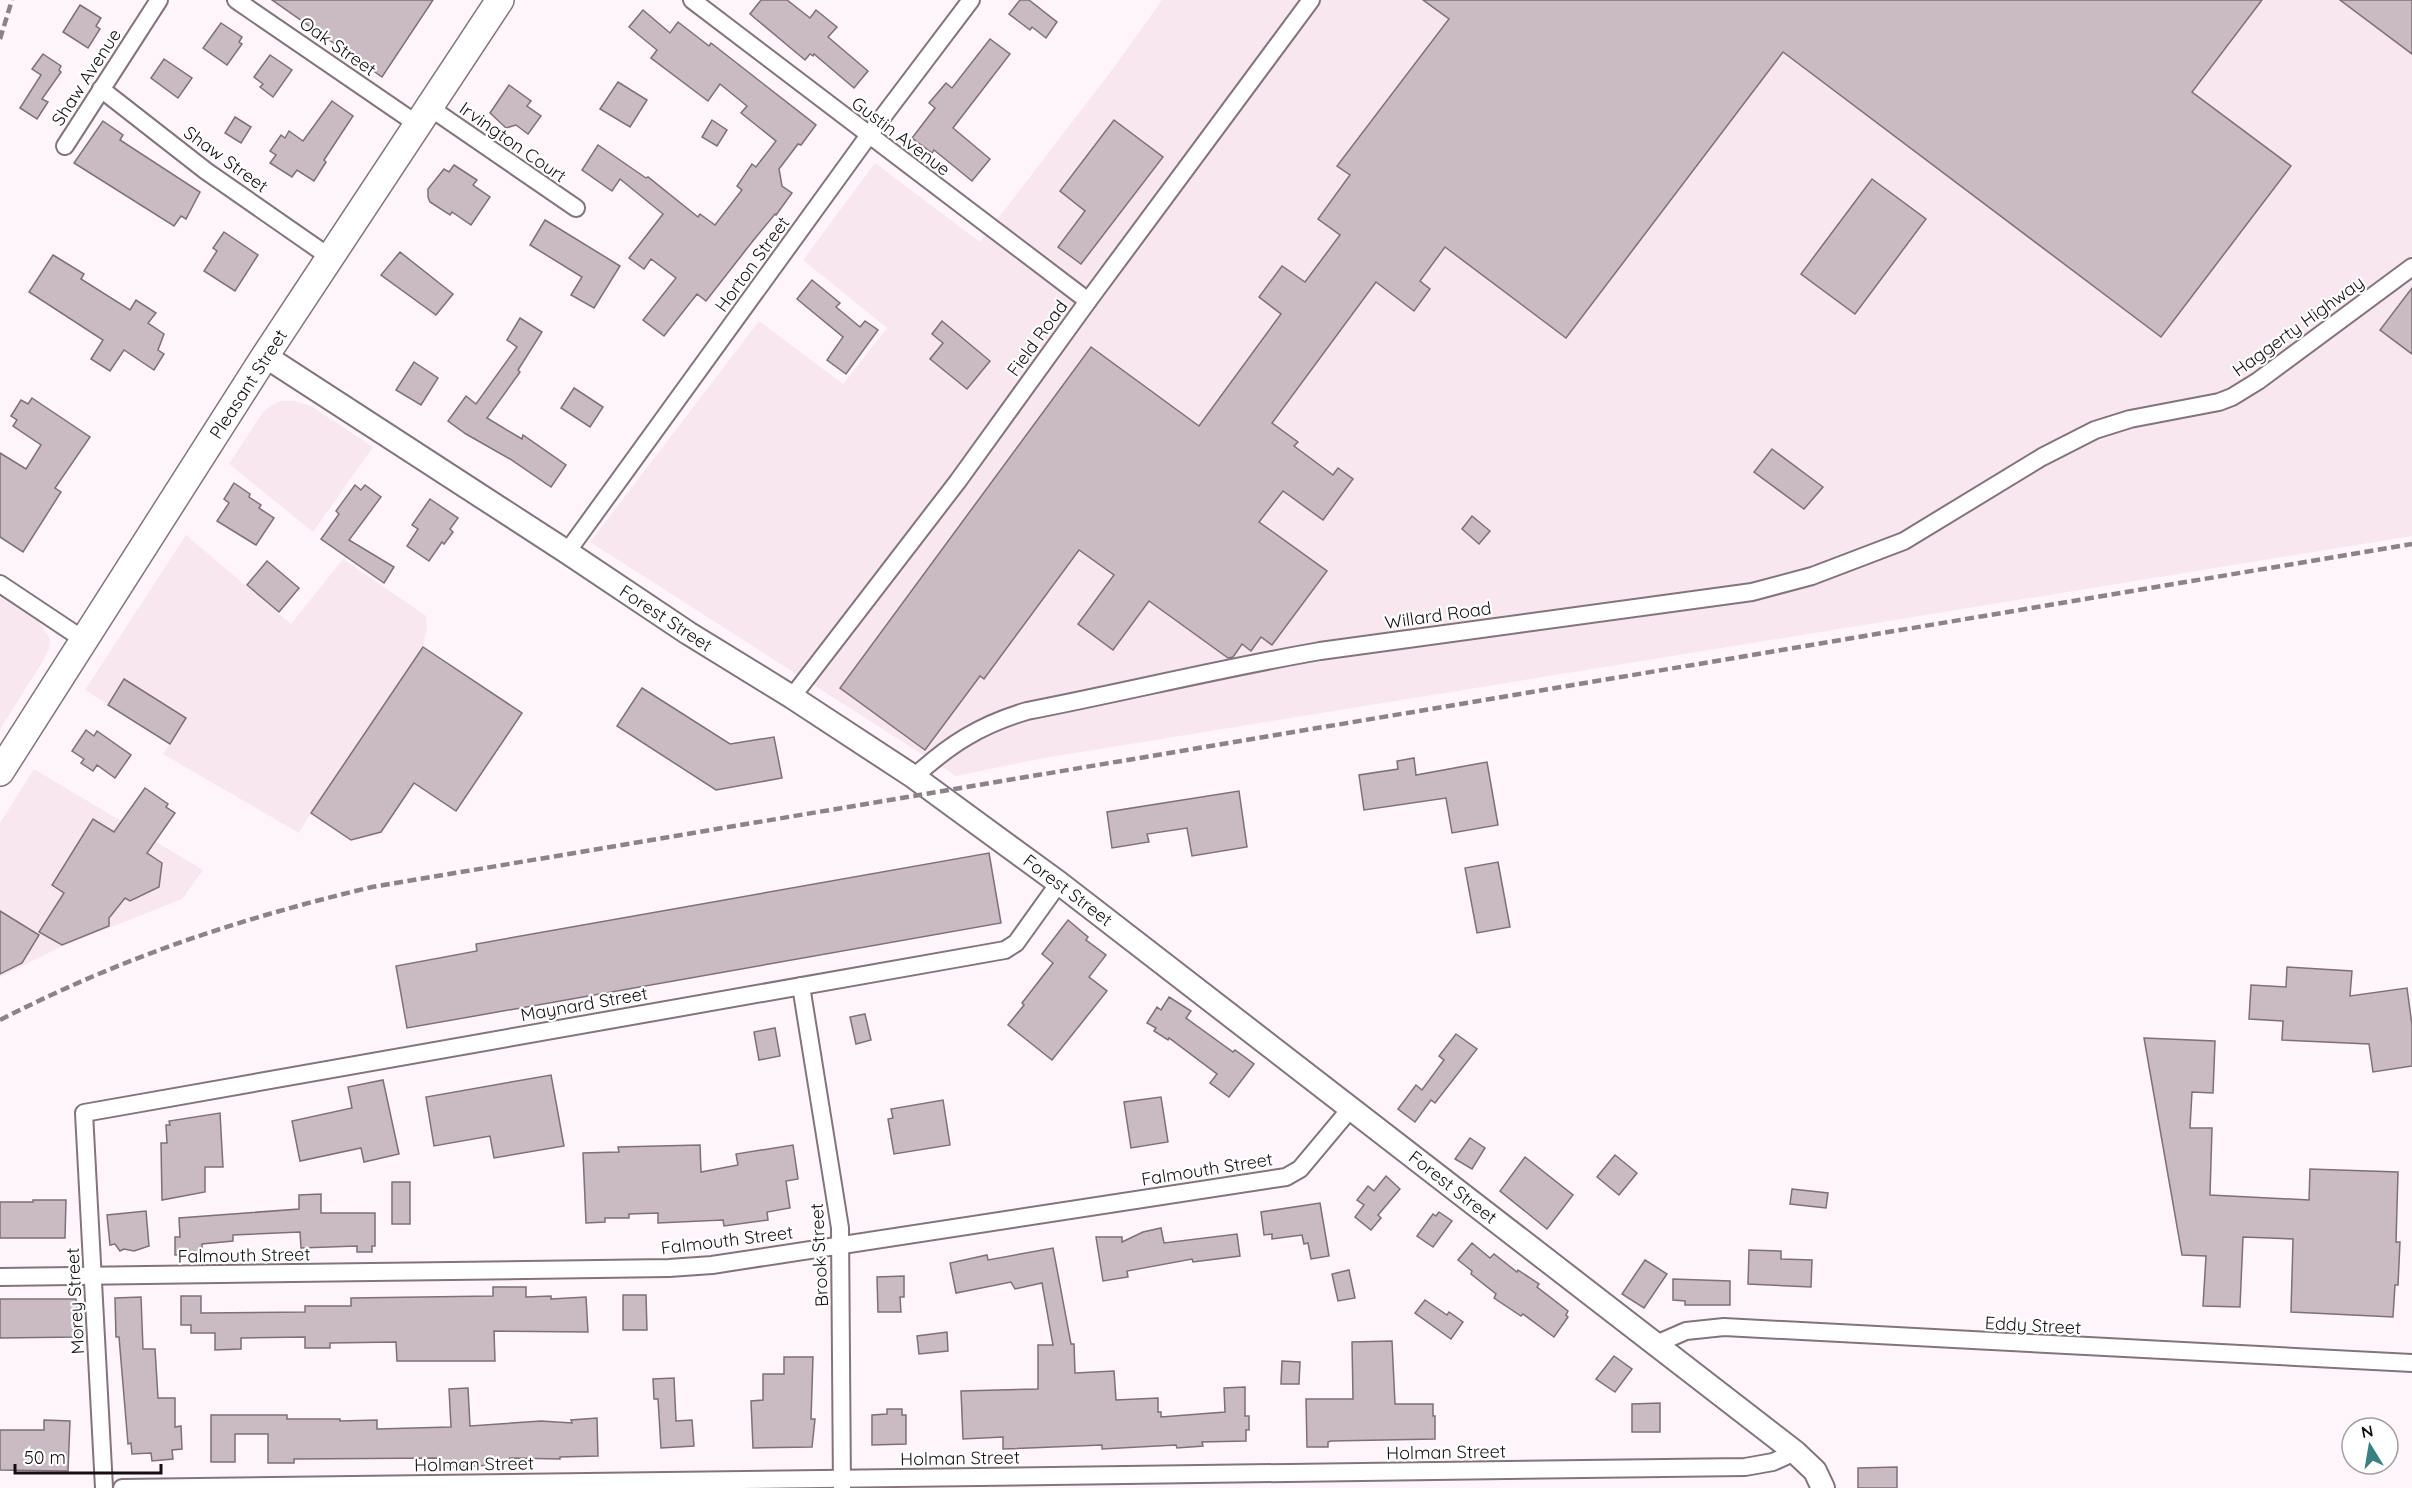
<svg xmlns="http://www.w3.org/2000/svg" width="2412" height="1488" font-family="Quicksand,sans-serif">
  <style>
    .built { fill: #f9e7ef }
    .building { fill: #cabac2; stroke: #7e7077; stroke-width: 1.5 }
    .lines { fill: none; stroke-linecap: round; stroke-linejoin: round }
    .minor-casing { stroke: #83747c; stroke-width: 20 }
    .secondary-casing { stroke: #83747c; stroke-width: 26 }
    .trunk-casing { stroke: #83747c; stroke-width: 30 }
    .minor { stroke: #fff; stroke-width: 16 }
    .secondary { stroke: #fff; stroke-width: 22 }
    .trunk { stroke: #fff; stroke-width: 27 }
    .rail { stroke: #8b8387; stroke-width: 4.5; stroke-dasharray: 9 4.5; stroke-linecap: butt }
    .labels { text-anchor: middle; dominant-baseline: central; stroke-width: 4.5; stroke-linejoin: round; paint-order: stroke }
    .street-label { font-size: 18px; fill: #150f12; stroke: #fff }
  </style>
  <rect width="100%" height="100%" fill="#fff5fa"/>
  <!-- built -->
  <g class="built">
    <path d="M1162 0H2412V536L1044 758 956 776 590 542 759 321 843 384 887 328 803 260 875 163 980 242 1115 66Z"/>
    <path d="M281 401H294L311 406 373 447 313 532 229 464 263 412 272 405Z"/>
    <path d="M186 535 291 624 343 559 426 616 427 628 423 647 311 813 299 833 163 754 170 743 85 690Z"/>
    <path d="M0 597 41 624 50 639 49 649 43 661 0 729Z"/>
    <path d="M34 769 203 870 182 899 56 949 0 977V823Z"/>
  </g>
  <!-- building -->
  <g class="building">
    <path d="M272 0H433L382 77Z"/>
    <path d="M761 0H787L810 18 816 10 837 27 828 37 868 71 854 88 814 54 813 56 810 54 805 60 750 14Z"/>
    <path d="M1020 0H1029L1057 22 1046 38 1032 27 1030 30 1009 14Z"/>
    <path d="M1423 0H2262L2192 92 2291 166 2161 337 1783 52 1566 338 1445 247 1420 281 1430 289 1414 311 1376 282 1272 423 1298 442 1294 446 1333 475 1338 468 1353 479 1323 520 1283 491 1259 522 1327 571 1272 645 1261 637 1251 651 1242 644 1233 657 1228 658 1149 601 1113 650 1078 624 1114 575 1079 550 984 679 980 676 925 750 840 688 1091 347 1199 426 1281 314 1259 297 1282 266 1305 282 1340 235 1318 219 1350 175 1337 166 1449 19Z"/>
    <path d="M2340 0H2412V54Z"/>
    <path d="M80 5 101 18 96 26 100 29 88 48 63 32Z"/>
    <path d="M643 10 670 33 678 22 709 46 711 43 816 125 801 145 798 144 779 169 782 186 792 193 776 215 775 214 752 242 706 301 697 294 664 336 643 320 676 278 651 259 644 269 629 258 663 214 620 179 612 191 582 170 598 145 646 178 648 177 698 217 700 214 715 225 742 190 737 186 752 164 756 167 776 141 741 113 747 106 720 84 708 101 651 58 657 50 629 27Z"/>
    <path d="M221 23 242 37 239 42 242 44 227 65 203 48Z"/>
    <path d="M990 39 1010 54 953 128 990 159 972 181 934 150 932 153 912 138 935 108 929 103 946 83 952 88Z"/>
    <path d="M43 54 61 66 59 70 61 72 42 99 48 102 37 119 20 108 41 75 32 69Z"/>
    <path d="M270 55 292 70 273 97 260 87 263 84 254 77Z"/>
    <path d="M164 59 192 78 178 98 151 78Z"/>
    <path d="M618 82 647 100 630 127 600 109Z"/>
    <path d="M509 85 531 101 527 106 541 116 528 134 516 125 506 128 490 113Z"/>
    <path d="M332 101 353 116 324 160 326 162 314 181 297 170 292 177 270 163 276 155 270 151 281 135 285 138 289 131 303 141Z"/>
    <path d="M235 117 251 127 241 143 225 133Z"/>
    <path d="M712 120 727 130 717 146 702 137Z"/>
    <path d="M1114 120 1163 157 1081 264 1058 247 1085 211 1060 191Z"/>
    <path d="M103 121 123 135 120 140 200 192 186 219 181 216 174 226 74 163Z"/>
    <path d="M454 165 477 180 473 185 490 197 471 225 452 212 450 215 430 202 428 197V189L444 169 449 172Z"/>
    <path d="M1872 179 1926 219 1855 314 1801 274Z"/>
    <path d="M545 220 620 266 594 308 571 295 582 277 530 245Z"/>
    <path d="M224 232 258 255 235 291 204 271 217 251 213 248Z"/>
    <path d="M400 252 453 294 436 315 381 275Z"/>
    <path d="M53 255 84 274 81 279 130 310 136 300 156 313 148 323 164 334 158 350 164 354 154 370 124 350 110 371 91 359 103 340 29 292Z"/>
    <path d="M812 280 840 303 836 307 860 327 865 321 878 330 846 374 827 360 843 337 797 299Z"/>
    <path d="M2412 288V354L2380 330Z"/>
    <path d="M520 318 542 332 518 370 520 372 487 418 522 439 523 435 566 465 551 487 510 459 466 434 448 421 466 396 476 404 517 347 507 340Z"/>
    <path d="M942 321 990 361 967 389 930 359 943 343 932 334Z"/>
    <path d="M414 362 438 378 421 405 396 390Z"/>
    <path d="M574 388 603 407 590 427 561 408Z"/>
    <path d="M32 398 90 437 55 488 61 492 23 552 0 537V453L26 469 41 445 13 426 17 420 11 416 21 400 28 404Z"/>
    <path d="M1772 449 1823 487 1804 509 1754 472Z"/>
    <path d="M234 483 250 494 249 497 261 505 259 508 274 518 256 545 217 521 229 503 224 499Z"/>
    <path d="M355 485 361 490 365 485 381 497 349 540 394 567 384 583 321 539 339 514 336 511Z"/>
    <path d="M430 499 458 518 450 529 453 532 444 544 442 542 429 561 407 546 418 529 412 525Z"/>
    <path d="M1472 516 1490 531 1479 544 1462 529Z"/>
    <path d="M267 561 299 588 279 612 247 585Z"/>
    <path d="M423 647 522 713 456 811 414 783 381 832 351 840 311 813Z"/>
    <path d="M124 679 186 718 170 744 108 705Z"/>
    <path d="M642 688 730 744 774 737 782 778 716 790 617 726Z"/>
    <path d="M86 730 94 736 97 731 131 755 115 778 97 765 93 771 81 763 84 759 72 751Z"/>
    <path d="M1414 758 1416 775 1487 762 1498 825 1452 833 1446 798 1364 810 1359 775 1398 769 1397 761Z"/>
    <path d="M145 788 168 804 166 807 175 813 147 853 162 863 159 887 130 901 125 898 109 918V926L62 945 39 932 64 893 52 885 93 819 114 832Z"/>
    <path d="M1239 791 1247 847 1192 856 1187 828 1147 834 1149 842 1112 848 1107 812Z"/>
    <path d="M989 853 1001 923 407 1028 396 966 477 951 476 944Z"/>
    <path d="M1498 862 1510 927 1477 933 1465 868Z"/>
    <path d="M0 911 39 935 22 963 0 974Z"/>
    <path d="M1068 920 1088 937 1086 940 1106 955 1089 977 1107 991 1052 1060 1008 1025 1024 1005 1022 1003 1053 963 1042 954Z"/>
    <path d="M2287 967 2352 971 2350 996 2407 988 2412 1025V1066L2373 1072 2369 1044 2282 1040 2283 1021 2249 1019 2251 985 2286 987Z"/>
    <path d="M1169 997 1191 1011 1186 1018 1233 1052 1235 1050 1254 1064 1229 1097 1210 1083 1217 1074 1169 1038 1168 1040 1154 1031 1156 1028 1147 1023 1157 1007 1161 1010Z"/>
    <path d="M865 1014 871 1040 856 1044 850 1017Z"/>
    <path d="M775 1028 780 1056 759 1060 754 1032Z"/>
    <path d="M1456 1034 1477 1049 1435 1103 1431 1100 1415 1122 1398 1109 1416 1085 1422 1090 1444 1060 1439 1056Z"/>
    <path d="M2144 1038 2215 1041 2213 1093 2192 1092 2190 1128H2212L2210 1195 2309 1200 2310 1169 2398 1172 2396 1242H2400L2398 1285H2395L2393 1317 2291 1312 2293 1239 2243 1237 2240 1307 2203 1306 2206 1256 2182 1255Z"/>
    <path d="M551 1075 564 1146 494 1158 490 1136 434 1146 426 1097Z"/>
    <path d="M383 1080 399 1154 364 1162 361 1148 300 1161 292 1121 352 1108 348 1087Z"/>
    <path d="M1161 1097 1168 1142 1131 1148 1124 1102Z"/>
    <path d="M943 1100 950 1145 894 1154 888 1119 893 1118 891 1109Z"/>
    <path d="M220 1113 223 1167H205V1192L162 1200 161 1143H167L166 1125H170L169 1121Z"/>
    <path d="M1470 1138 1485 1148 1472 1169 1455 1159Z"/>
    <path d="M700 1145 701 1172 738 1165 736 1154 793 1145 798 1179 786 1181 790 1208 767 1212 768 1220 724 1226 723 1220 658 1223V1213L629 1214V1218H605V1222L586 1223 583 1153 619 1152 618 1147Z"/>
    <path d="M1615 1155 1637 1173 1619 1195 1597 1177Z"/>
    <path d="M1525 1157 1573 1195 1547 1229 1500 1191Z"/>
    <path d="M1386 1176 1400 1189 1378 1215 1381 1218 1371 1230 1355 1217 1364 1205 1357 1200 1368 1186 1374 1191Z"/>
    <rect x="392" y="1182" width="18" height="42"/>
    <path d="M1792 1189 1828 1193 1826 1208 1790 1204Z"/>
    <path d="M321 1194V1213H375V1246H372V1252H357V1246L301 1248 300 1232 233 1235V1241L202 1244V1248H199V1254L175 1255V1237H180L179 1218 299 1209V1195Z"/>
    <path d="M33 1200H66L65 1238H0V1202H33Z"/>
    <path d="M1320 1203 1329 1256 1311 1259 1308 1243 1304 1244 1302 1235 1272 1239V1234L1264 1235 1261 1212Z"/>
    <path d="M146 1211 149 1246 134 1251 124 1249 120 1251 115 1244 110 1245 107 1215Z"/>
    <path d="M1439 1212 1452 1221 1433 1247 1417 1236 1433 1214 1436 1216Z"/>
    <path d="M1161 1228 1164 1243 1237 1234 1240 1256 1193 1262 1192 1259 1127 1271 1128 1277 1103 1281 1096 1237H1122V1242L1143 1232Z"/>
    <path d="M1472 1243 1490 1258 1494 1254 1517 1272 1518 1270 1539 1284 1537 1287 1568 1311 1566 1315 1568 1317 1554 1337 1523 1314 1521 1316 1494 1298 1496 1294 1471 1274 1472 1271 1458 1260Z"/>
    <path d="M1053 1248 1071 1344H1074L1075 1373 1114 1371 1116 1400 1158 1398V1412H1161V1417L1225 1412 1224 1388 1245 1387V1416H1249V1430H1246V1441L1202 1442 1203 1446 1177 1448 1176 1445 1102 1449V1445L1003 1449V1437L963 1439 961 1391 1038 1389V1345H1053L1042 1283 1015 1289 1011 1282 956 1293 950 1263 987 1255 988 1260Z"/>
    <path d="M1749 1250 1781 1251V1259L1812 1260 1811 1287 1748 1284Z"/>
    <path d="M1645 1260 1667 1274 1644 1308 1622 1294Z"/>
    <path d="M1349 1270 1355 1298 1338 1301 1332 1274Z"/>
    <path d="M904 1276V1297H900L901 1312H878L877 1277Z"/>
    <path d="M1673 1279 1730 1281V1305H1685V1301L1673 1300Z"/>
    <path d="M493 1287H526V1297L551 1296V1299L586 1297 588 1332 494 1331 495 1361H397L396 1342 330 1343V1348H305V1337L241 1338V1349L215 1350V1333H191V1325H181V1296H201V1313L305 1312V1306H351V1298L493 1296Z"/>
    <path d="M623 1295H646L647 1330H623Z"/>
    <path d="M141 1297 143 1349H155L158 1398H175V1427L181 1426 182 1449 172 1450 173 1459 152 1461 151 1453 132 1454 131 1443 128 1444 119 1337H116L115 1298Z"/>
    <path d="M0 1299H76L78 1337 0 1338Z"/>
    <path d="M1425 1300 1447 1315 1449 1312 1463 1322 1451 1339 1415 1313Z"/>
    <path d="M947 1332 948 1351 919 1354 917 1336Z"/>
    <path d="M1392 1341 1395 1404H1433V1416H1435V1439L1331 1441 1328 1442V1447H1307L1306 1399H1353L1352 1342Z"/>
    <path d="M1614 1356 1632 1369 1615 1392 1596 1379Z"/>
    <path d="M784 1357H813L811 1419H815L812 1447 753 1448 751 1401 763 1400V1374H784Z"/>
    <path d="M1282 1361 1300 1362 1299 1384H1281Z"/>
    <path d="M674 1378 676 1421 692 1420 694 1446 661 1448 658 1399H654L653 1379Z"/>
    <path d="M468 1388 470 1426 541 1421 572 1423 571 1420 597 1418 598 1456 560 1457V1459L510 1458 511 1464 441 1468V1458L294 1459V1463H268V1434H235V1462H211V1415H287V1419H340V1421L377 1420V1429L451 1427 449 1389Z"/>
    <path d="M1660 1403V1432H1632V1404Z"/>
    <path d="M887 1409H902V1415H906V1444L872 1445V1415L887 1414Z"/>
    <path d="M44 1420 70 1421 68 1471 0 1470V1430H44Z"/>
    <path d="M1897 1467V1488H1858V1468Z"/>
  </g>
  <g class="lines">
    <defs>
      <g id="minor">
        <path d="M236 0 417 124"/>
        <path d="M692 0 1088 301"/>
        <path d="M101 89 206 171 331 258"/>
        <path d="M429 107 576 208"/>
        <path d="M65 146 159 0"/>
        <path d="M567 552 869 135 971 0"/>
        <path d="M0 584 84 640"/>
        <path d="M792 697 958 481 1088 301 1311 0"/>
        <path d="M914 777C950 744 980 725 1027 711 1125 692 1222 668 1320 651L1752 592 1812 576 1904 541 2042 457 2095 430 2130 419 2219 402 2232 397 2258 381 2412 267"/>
        <path d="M801 986 840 1228 842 1488"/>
        <path d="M0 1277 669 1268 712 1265 1286 1177 1300 1169 1351 1108"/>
        <path d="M1656 1344 1686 1331 1724 1327 2412 1363"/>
        <path d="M104 1488 84 1113 1005 950 1016 943 1059 883"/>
        <path d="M122 1488 1745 1467 1773 1462 1795 1452"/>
      </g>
      <path id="secondary" d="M265 356 567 552 688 633 792 697 914 777 1059 883 1795 1452 1815 1471 1823 1488"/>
      <path id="trunk" d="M0 772 265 356 500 0"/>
    </defs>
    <!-- minor casing -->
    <use href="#minor" class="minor-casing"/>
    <!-- secondary casing -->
    <use href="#secondary" class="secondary-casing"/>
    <!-- trunk casing -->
    <use href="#trunk" class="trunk-casing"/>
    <!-- minor -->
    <use href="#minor" class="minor"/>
    <!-- secondary -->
    <use href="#secondary" class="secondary"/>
    <!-- trunk -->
    <use href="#trunk" class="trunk"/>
    <!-- rail -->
    <g class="rail">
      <path d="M0 39 12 0"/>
      <path d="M0 1020C123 957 238 919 372 887L2412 544"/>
    </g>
  </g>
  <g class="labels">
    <!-- street labels -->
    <g class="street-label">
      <text transform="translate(338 46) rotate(35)">Oak Street</text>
      <text transform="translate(86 77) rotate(-57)">Shaw Avenue</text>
      <text transform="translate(901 136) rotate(37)">Gustin Avenue</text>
      <text transform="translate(513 142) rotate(35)">Irvington Court</text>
      <text transform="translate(226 159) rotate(36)">Shaw Street</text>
      <text transform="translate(752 264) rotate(-54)">Horton Street</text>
      <text transform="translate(2298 326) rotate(-36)">Haggerty Highway</text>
      <text transform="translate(1037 338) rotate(-54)">Field Road</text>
      <text transform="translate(248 384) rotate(-57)">Pleasant Street</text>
      <text transform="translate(1438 615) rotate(-8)">Willard Road</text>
      <text transform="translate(666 618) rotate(33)">Forest Street</text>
      <text transform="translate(1068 890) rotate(37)">Forest Street</text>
      <text transform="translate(584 1004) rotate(-10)">Maynard Street</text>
      <text transform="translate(1207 1169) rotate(-9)">Falmouth Street</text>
      <text transform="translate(1453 1187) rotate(38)">Forest Street</text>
      <text transform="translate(727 1240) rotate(-7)">Falmouth Street</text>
      <text transform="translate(244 1255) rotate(-1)">Falmouth Street</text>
      <text transform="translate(819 1255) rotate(-93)">Brook Street</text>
      <text transform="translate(75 1301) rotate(-93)">Morey Street</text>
      <text transform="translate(2033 1325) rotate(3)">Eddy Street</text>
      <text transform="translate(1446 1452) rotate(-1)">Holman Street</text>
      <text transform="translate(960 1458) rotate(-1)">Holman Street</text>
      <text transform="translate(474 1464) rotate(-1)">Holman Street</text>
    </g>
  </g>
  <!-- north arrow -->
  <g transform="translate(2370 1446) rotate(349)"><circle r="28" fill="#ffffff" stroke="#a19fa0" stroke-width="1.5"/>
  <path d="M0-4.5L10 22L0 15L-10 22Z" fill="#388081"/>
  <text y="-9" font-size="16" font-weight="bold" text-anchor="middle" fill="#150f12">N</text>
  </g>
  <!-- scale -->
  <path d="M15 1464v9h146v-9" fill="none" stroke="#150f12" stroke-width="3"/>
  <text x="24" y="1464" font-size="18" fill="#150f12" stroke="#ffffff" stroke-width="4.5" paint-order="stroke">50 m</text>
</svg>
